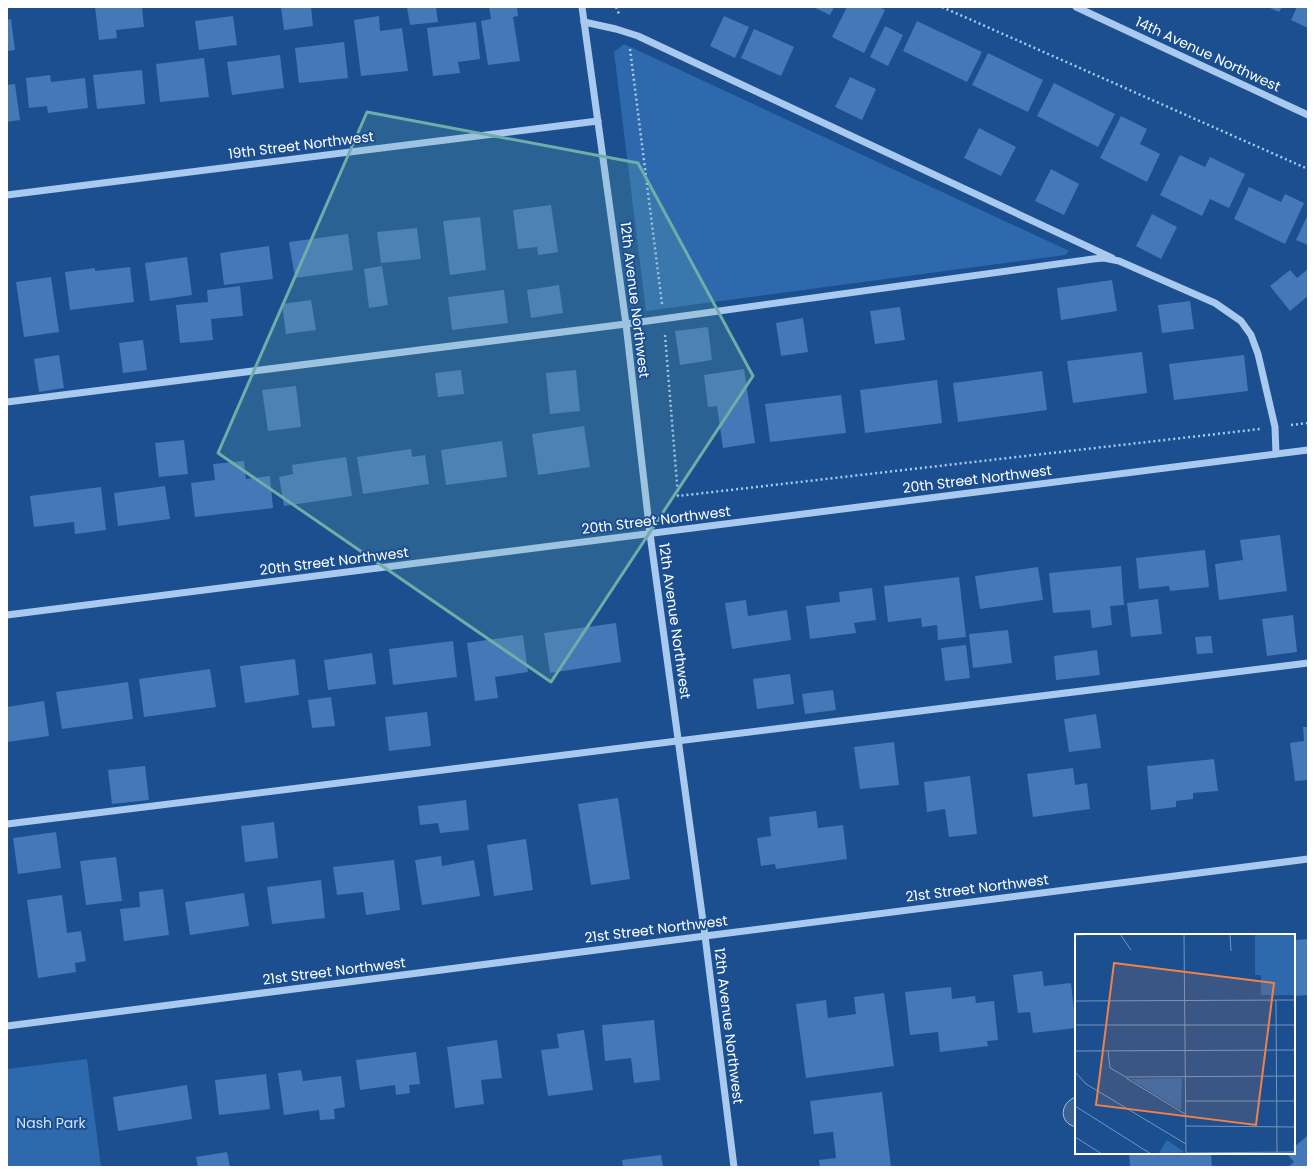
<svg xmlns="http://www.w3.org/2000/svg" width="1315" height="1174" font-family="Poppins,sans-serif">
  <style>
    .green { fill: #2e69ad }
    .water { fill: #3c6290; stroke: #9cc4f0 }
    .building { fill: #4478b7 }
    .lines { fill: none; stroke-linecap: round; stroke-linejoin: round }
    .path { stroke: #a9c9ee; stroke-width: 2.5; stroke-dasharray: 2 3; stroke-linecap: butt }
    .minor { stroke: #a9c9ee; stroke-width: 7 }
    .marked { fill: #6fada8; fill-opacity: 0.2; stroke: #6fada8; stroke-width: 3; stroke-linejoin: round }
    .labels { text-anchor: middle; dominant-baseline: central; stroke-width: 4; stroke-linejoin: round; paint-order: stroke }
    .street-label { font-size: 14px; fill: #fff; stroke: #1b4f8f }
    .park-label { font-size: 14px; fill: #cfe3fa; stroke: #1b4f8f }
    .inset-road { fill: none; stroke: #7695bc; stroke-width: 1 }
    .view { fill: #ee8249; fill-opacity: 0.15; stroke: #ee8249; stroke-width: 2 }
    .inset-edge { fill: none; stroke: #fff; stroke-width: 2 }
  </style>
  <rect width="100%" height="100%" fill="#1b4f8f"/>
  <!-- green -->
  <g class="green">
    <path d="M624 44 1065 249 1069 251 1065 255 646 311 614 52Z"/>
    <path d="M87 1059 101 1167H7V1069Z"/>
  </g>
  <!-- water -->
  <path class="water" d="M1076 1097V1127C1058 1123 1060 1102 1076 1097Z"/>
  <!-- building -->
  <g class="building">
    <path d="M95 7H142L144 27 116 30 117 38 99 40Z"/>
    <path d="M281 7H311L313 26 284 30Z"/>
    <path d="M407 7H436L438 22 410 25Z"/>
    <path d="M489 7H517L518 16 513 17 520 61 488 65 481 21 491 19Z"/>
    <path d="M813 7H834L830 15Z"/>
    <path d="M847 7H879L885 10 864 53 832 37Z"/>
    <path d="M1268 7H1282L1279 12Z"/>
    <path d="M1297 7H1308V28L1291 20Z"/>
    <path d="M233 16 237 45 199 50 195 21Z"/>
    <path d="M379 16 380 31 402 28 408 71 361 76 354 20Z"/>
    <path d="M724 16 749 27 735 58 710 46Z"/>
    <path d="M11 19 15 50 7 51V20Z"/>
    <path d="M917 21 982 52 967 82 903 51Z"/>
    <path d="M476 22 480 59 458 62 460 73 433 76 427 28Z"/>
    <path d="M885 26 903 35 888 66 870 57Z"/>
    <path d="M754 29 794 47 781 76 741 58Z"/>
    <path d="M344 42 348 78 299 83 295 48Z"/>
    <path d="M988 53 1043 80 1028 112 972 85Z"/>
    <path d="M280 55 284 88 232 95 227 62Z"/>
    <path d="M204 58 209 97 160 102 156 64Z"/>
    <path d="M142 70 145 104 97 109 93 75Z"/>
    <path d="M50 75 51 82 85 78 88 108 48 113 47 106 29 108 26 78Z"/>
    <path d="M850 77 876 89 862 120 835 107Z"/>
    <path d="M1054 83 1115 114 1098 147 1037 116Z"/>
    <path d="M15 84 20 120 7 122V85Z"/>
    <path d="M1121 116 1147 129 1140 144 1160 154 1147 182 1100 158Z"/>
    <path d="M979 128 1016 147 1001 176 964 158Z"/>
    <path d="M1180 155 1205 167 1210 157 1245 174 1229 208 1210 199 1202 216 1160 195Z"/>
    <path d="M1051 169 1079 184 1064 215 1035 201Z"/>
    <path d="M1249 187 1281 202 1285 194 1304 203 1285 244 1234 219Z"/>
    <path d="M551 205 558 252 538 255 537 247 518 249 513 210Z"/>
    <path d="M1152 214 1177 227 1161 259 1136 246Z"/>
    <path d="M1308 214V245L1296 240Z"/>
    <path d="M480 217 486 270 450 275 443 221Z"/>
    <path d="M417 228 421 259 381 263 377 232Z"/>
    <path d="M348 234 353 270 295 278 289 242Z"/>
    <path d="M269 246 273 279 224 285 220 253Z"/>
    <path d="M187 257 192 295 150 301 145 263Z"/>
    <path d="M382 266 388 305 369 308 364 269Z"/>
    <path d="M130 267 134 302 70 310 65 272 95 268V271Z"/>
    <path d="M1308 269V296L1290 311 1270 286 1290 270 1297 278Z"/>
    <path d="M51 277 59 332 24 337 16 282Z"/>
    <path d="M1112 280 1117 311 1061 320 1057 288Z"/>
    <path d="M559 285 563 313 531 318 527 290Z"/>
    <path d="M240 286 243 316 211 319 213 340 180 343 176 305 208 302 207 290Z"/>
    <path d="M504 290 508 323 452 330 448 297Z"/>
    <path d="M311 300 316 330 286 334 282 304Z"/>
    <path d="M1190 301 1194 329 1162 333 1158 305Z"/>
    <path d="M900 307 905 340 875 344 870 311Z"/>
    <path d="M803 318 808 352 781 356 776 323Z"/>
    <path d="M708 327 712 360 680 365 675 331Z"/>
    <path d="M143 340 147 370 123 373 119 343Z"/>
    <path d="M1142 352 1147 393 1073 403 1067 361Z"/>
    <path d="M59 355 64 388 39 392 34 359Z"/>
    <path d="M1244 355 1248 391 1174 400 1169 364Z"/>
    <path d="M744 369 755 443 723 448 717 406 708 407 704 375Z"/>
    <path d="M461 370 464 394 438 397 435 373Z"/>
    <path d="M576 370 580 411 550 414 546 373Z"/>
    <path d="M1042 371 1047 410 958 422 953 383Z"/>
    <path d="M937 380 942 423 865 433 860 390Z"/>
    <path d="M296 386 301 427 268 431 262 390Z"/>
    <path d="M841 395 846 433 770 442 765 404Z"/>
    <path d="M584 426 590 467 538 475 532 434Z"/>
    <path d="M184 440 188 474 159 477 155 443Z"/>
    <path d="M502 441 507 477 446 485 441 450Z"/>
    <path d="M411 449 412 457 425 455 429 484 363 494 357 457Z"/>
    <path d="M346 457 352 496 284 506 279 477 293 474 292 465Z"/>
    <path d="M244 461 246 479 270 476 273 508 195 517 191 483 215 480 213 464Z"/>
    <path d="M165 486 170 519 118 526 114 493Z"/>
    <path d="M101 487 106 530 75 534 74 522 34 527 30 496Z"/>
    <path d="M1280 535 1287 591 1219 600 1215 564 1243 560 1240 540Z"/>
    <path d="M1205 550 1209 587 1170 591 1169 586 1139 589 1136 558Z"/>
    <path d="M1121 566 1124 605 1110 606 1112 625 1092 628 1090 610 1053 613 1049 573Z"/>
    <path d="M1038 567 1043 600 980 609 975 576Z"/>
    <path d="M959 577 966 637 938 640 937 625 922 627 921 618 888 622 884 586Z"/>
    <path d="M872 588 876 620 854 623 856 633 810 639 806 606 840 602 839 592Z"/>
    <path d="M1158 599 1162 634 1131 637 1127 603Z"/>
    <path d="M746 600 748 616 787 610 791 640 732 649 725 603Z"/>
    <path d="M1293 615 1297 652 1267 656 1262 619Z"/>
    <path d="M616 623 621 662 550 673 544 633Z"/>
    <path d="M1008 630 1012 663 973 668 969 634Z"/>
    <path d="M523 635 528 672 495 677 498 698 475 701 467 643Z"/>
    <path d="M1211 636 1213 653 1197 654 1195 637Z"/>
    <path d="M453 641 457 677 393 685 389 649Z"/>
    <path d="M966 645 970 678 945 681 941 648Z"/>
    <path d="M1097 650 1100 675 1056 680 1054 656Z"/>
    <path d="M372 653 376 684 328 690 324 660Z"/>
    <path d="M295 659 299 695 245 703 240 666Z"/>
    <path d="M210 669 216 707 144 717 139 679Z"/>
    <path d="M790 674 794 704 757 709 753 679Z"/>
    <path d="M128 682 133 719 62 729 56 692Z"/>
    <path d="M833 690 836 710 805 714 802 694Z"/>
    <path d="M331 697 335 726 312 728 308 700Z"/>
    <path d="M44 701 49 736 7 742V707Z"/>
    <path d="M427 712 431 746 389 751 385 717Z"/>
    <path d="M1096 714 1101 748 1069 752 1064 719Z"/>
    <path d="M1303 727H1308V780L1295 781 1290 743 1304 741Z"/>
    <path d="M894 742 899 785 860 789 854 747Z"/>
    <path d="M1214 759 1218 791 1193 793V799L1176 801V807L1151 810 1147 766Z"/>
    <path d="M145 766 149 800 112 804 108 770Z"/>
    <path d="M1073 768 1075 785 1087 783 1090 809 1033 817 1027 774Z"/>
    <path d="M970 776 977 834 949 837 945 809 927 812 924 782Z"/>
    <path d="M618 798 630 879 591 885 578 804Z"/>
    <path d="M466 800 469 830 440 833 438 823 420 825 418 806Z"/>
    <path d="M816 811 818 828 843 825 847 859 776 869 775 864 761 866 757 838 771 836 769 817Z"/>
    <path d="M274 822 278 858 245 862 241 826Z"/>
    <path d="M56 832 61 868 18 874 13 838Z"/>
    <path d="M526 839 533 890 494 896 487 845Z"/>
    <path d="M441 856 442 866 474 860 480 896 422 905 415 860Z"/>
    <path d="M116 857 122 901 86 905 80 861Z"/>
    <path d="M394 860 400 910 366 915 363 892 337 895 333 867Z"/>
    <path d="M321 880 325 918 272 924 267 887Z"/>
    <path d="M163 889 169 935 124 941 120 909 140 907 139 892Z"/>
    <path d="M244 893 249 926 190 935 185 902Z"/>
    <path d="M62 895 67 933 81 931 86 961 75 963 76 972 38 978 27 900Z"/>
    <path d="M1308 939V995L1294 996V940Z"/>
    <path d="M1042 971 1044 986 1071 983 1076 1028 1033 1033 1030 1012 1018 1013 1013 975Z"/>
    <path d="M951 987 952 999 975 996 976 1003 994 1001 998 1040 987 1041 988 1046 940 1052 938 1032 910 1035 905 992Z"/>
    <path d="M884 993 894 1066 806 1078 796 1004 826 1000 828 1018 856 1014 854 997Z"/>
    <path d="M654 1020 660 1080 634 1083 631 1058 605 1061 602 1025Z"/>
    <path d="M584 1030 593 1090 548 1096 541 1050 559 1048 557 1034Z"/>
    <path d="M497 1040 502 1078 481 1080 484 1104 455 1108 447 1047Z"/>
    <path d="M416 1052 420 1084 409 1085 410 1093 396 1095 395 1085 360 1090 356 1060Z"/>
    <path d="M301 1070 303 1081 341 1076 345 1107 334 1109 335 1119 320 1120 319 1110 284 1115 278 1073Z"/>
    <path d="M266 1074 270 1109 219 1115 215 1080Z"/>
    <path d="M187 1085 192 1119 118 1131 113 1097Z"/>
    <path d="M882 1092 891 1167H820L819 1160 836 1158 833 1132 814 1134 810 1101Z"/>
    <path d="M1307 1136 1308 1137V1166L1288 1167 1294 1162 1286 1153H1294V1147Z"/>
    <path d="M227 1152 230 1167H198L196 1157Z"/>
    <path d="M1129 1153H1211L1212 1167H1130Z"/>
    <path d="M661 1155 663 1167H623L622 1160Z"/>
  </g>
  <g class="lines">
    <!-- path -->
    <g class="path">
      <path d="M616 7 619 14"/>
      <path d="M942 7 1308 169"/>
      <path d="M630 49 662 304"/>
      <path d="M665 335 678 496 1260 429"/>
      <path d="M1291 425 1308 423"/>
    </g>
    <!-- minor -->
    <g class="minor">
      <path d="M582 7 626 324 650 534 705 936 734 1167"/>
      <path d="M1076 7 1308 115"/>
      <path d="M584 22 616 29 638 36 1112 258"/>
      <path d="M7 195 598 121"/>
      <path d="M7 402 626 324 1093 259 1104 258 1119 261 1215 303 1241 321 1251 335 1258 354 1275 427 1276 454"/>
      <path d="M7 615 1308 450"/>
      <path d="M7 824 1308 663"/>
      <path d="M7 1026 705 936 1308 859"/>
    </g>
  </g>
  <!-- marked area -->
  <path class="marked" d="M367 112 638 163 753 376 551 682 218 453Z"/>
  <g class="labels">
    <!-- street labels -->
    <g class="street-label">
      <text transform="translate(1208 54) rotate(25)">14th Avenue Northwest</text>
      <text transform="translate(301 145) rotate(-7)">19th Street Northwest</text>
      <text transform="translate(635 300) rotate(83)">12th Avenue Northwest</text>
      <text transform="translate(977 479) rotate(-7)">20th Street Northwest</text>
      <text transform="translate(656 520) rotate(-7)">20th Street Northwest</text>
      <text transform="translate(334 561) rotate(-7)">20th Street Northwest</text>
      <text transform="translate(675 621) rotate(82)">12th Avenue Northwest</text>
      <text transform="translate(977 888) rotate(-7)">21st Street Northwest</text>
      <text transform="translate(656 929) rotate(-7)">21st Street Northwest</text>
      <text transform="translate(334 971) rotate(-7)">21st Street Northwest</text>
      <text transform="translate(729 1026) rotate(83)">12th Avenue Northwest</text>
    </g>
    <!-- park labels -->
    <g class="park-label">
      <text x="51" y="1123">Nash Park</text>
    </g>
  </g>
  <!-- overview -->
  <g transform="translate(1075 934)">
    <rect width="220" height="220" fill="#1b4f8f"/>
    <path d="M180 0H220V61H186V41H180ZM107 144 106 176 55 145ZM92 206 108 217V220H83Z" fill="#2e69ad"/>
    <path class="inset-road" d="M45 0 56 16M109 0 111 220M155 0 156 17M0 1 25 0M201 66 202 220M0 67 220 66M0 91H220M0 117 220 116M33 117 35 134 51 143 220 142M0 138 11 150 111 210M51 144 110 180M110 167H220M0 172 76 220M111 192 220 193M0 203 27 220M111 219 220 218"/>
    <path class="view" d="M39 29 199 49 181 191 21 171Z"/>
    <rect width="220" height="220" class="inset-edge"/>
  </g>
  <!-- border -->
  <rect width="1315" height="1174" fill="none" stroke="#ffffff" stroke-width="16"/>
</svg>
